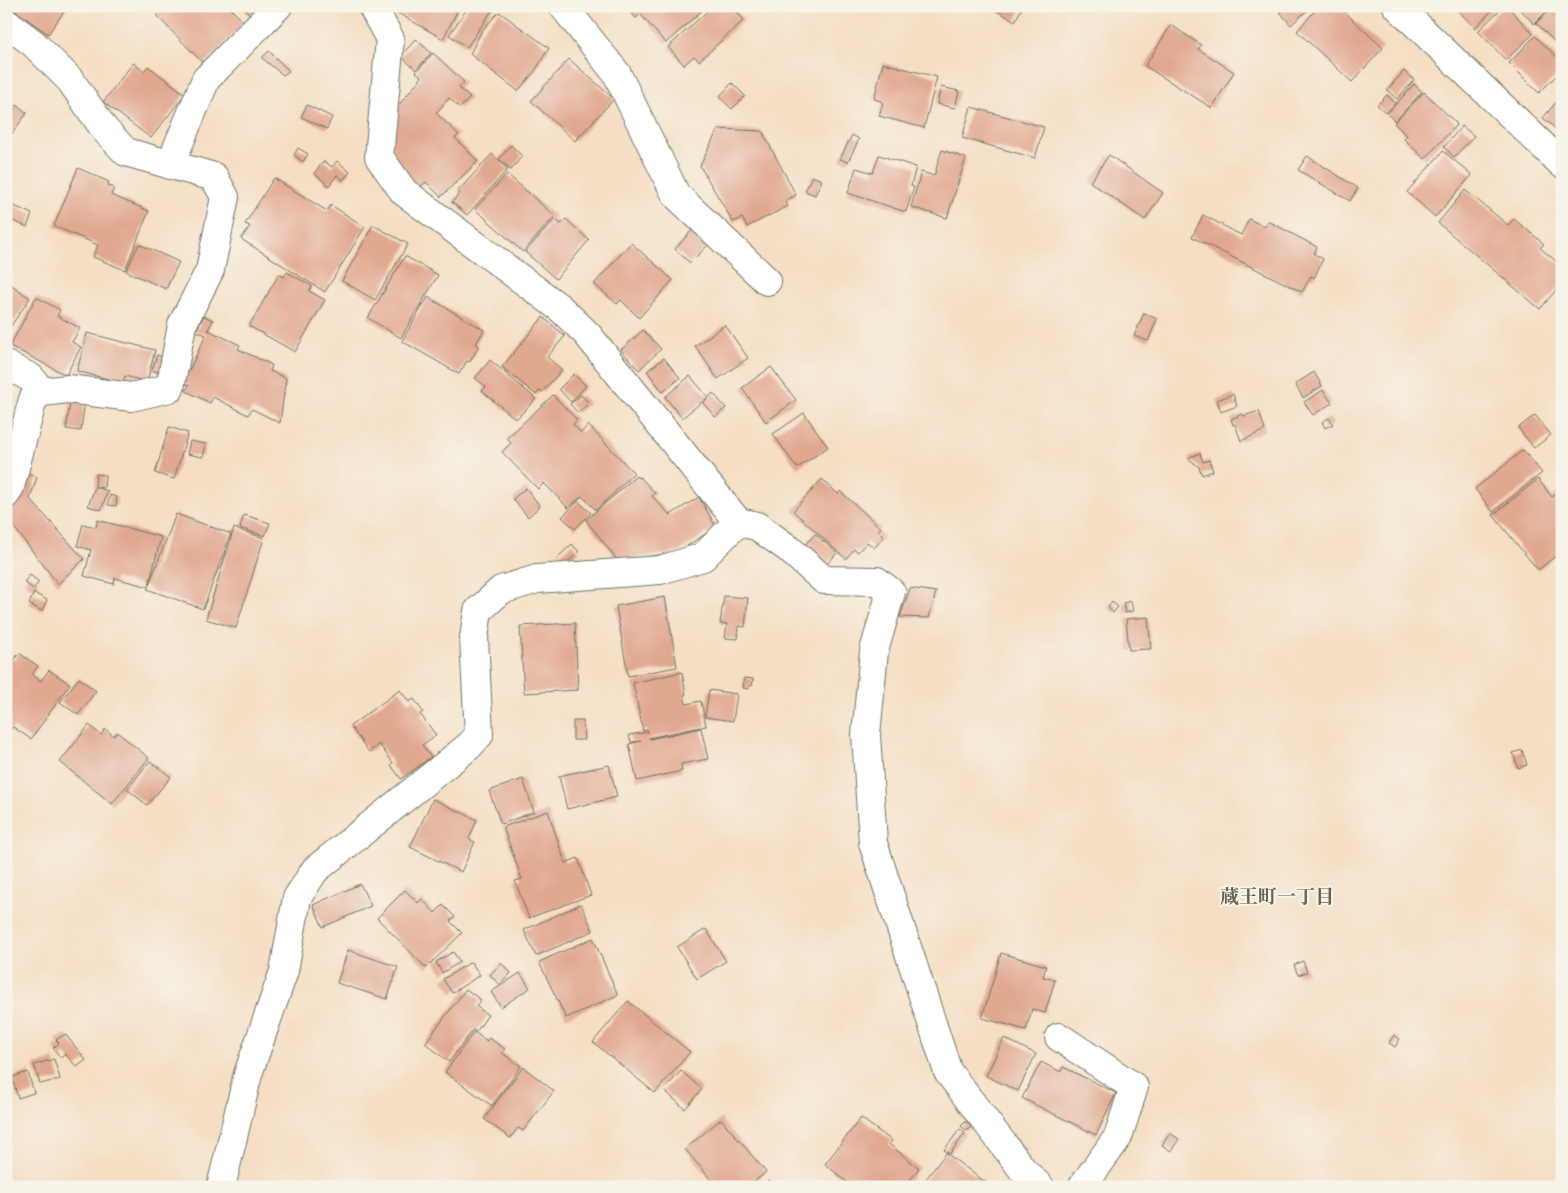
<svg xmlns="http://www.w3.org/2000/svg" width="1568" height="1193" font-family="'Libre Bodoni','Noto Serif JP',serif">
  <style>
    .building { fill: #e1a890 }
    .lines { fill: none; stroke-linecap: round; stroke-linejoin: round }
    .street-casing { stroke: #6a7566; stroke-width: 30 }
    .street { stroke: #fff; stroke-width: 28 }
    .labels { text-anchor: middle; dominant-baseline: central; stroke-width: 4; stroke-linejoin: round; paint-order: stroke }
    .neighbourhood-label { font-size: 19px; font-weight: bold; fill: #636254; stroke: #f7f3e8 }
  </style>
  <rect width="100%" height="100%" fill="#f7f3e8"/>
  <filter id="ink" filterUnits="userSpaceOnUse"><feTurbulence type="fractalNoise" baseFrequency=".02" numOctaves="2"/><feDisplacementMap in="SourceGraphic" scale="10" xChannelSelector="R" yChannelSelector="G"/><feConvolveMatrix kernelMatrix="1 2 1 2 8 2 1 2 1" color-interpolation-filters="sRGB"/></filter>
  <filter id="wash" filterUnits="userSpaceOnUse"><feTurbulence type="fractalNoise" baseFrequency=".0096" numOctaves="4" result="noise"/><feDisplacementMap in="SourceGraphic" scale="20" xChannelSelector="R" yChannelSelector="G"/><feGaussianBlur stdDeviation="1.12" result="paint"/><feColorMatrix in="noise" values="0 0 0 0 0 0 0 0 0 0 0 0 0 0 0 0 0 1.4 0 .05"/><feComposite in="paint" operator="in"/></filter>
  <g filter="url(#wash)">
    <rect width="100%" height="100%" fill="#f5dec3"/>
    <g id="blocks">
      <!-- building -->
      <g class="building">
        <path d="M9 6H68L48 34Z"/>
        <path d="M166 6H228L245 23 204 64 156 15Z"/>
        <path d="M242 6H263L251 16Z"/>
        <path d="M386 6H460L443 39Z"/>
        <path d="M469 6H495L467 47 449 35Z"/>
        <path d="M626 6H707L666 43 640 14 636 18Z"/>
        <path d="M713 6H732L744 20 699 61 694 56 684 65 668 47Z"/>
        <path d="M988 6H1023L1015 21Z"/>
        <path d="M1275 6H1312L1291 25Z"/>
        <path d="M1319 6H1338L1383 48 1352 82 1297 31Z"/>
        <path d="M1454 6H1496L1475 28Z"/>
        <path d="M1504 6H1507L1533 34 1506 60 1478 31Z"/>
        <path d="M1517 6H1552L1534 24Z"/>
        <path d="M1554 6H1562V49L1536 23Z"/>
        <path d="M499 12 549 48 535 71 518 91 470 54 482 30Z"/>
        <path d="M1171 25 1201 45 1198 49 1234 72 1212 108 1145 66Z"/>
        <path d="M1535 36 1562 62V70L1539 93 1509 63Z"/>
        <path d="M416 39 431 53 416 70 401 56Z"/>
        <path d="M269 51 289 71 283 75 262 58Z"/>
        <path d="M433 53 464 82 459 88 470 98 460 108 449 98 436 113 459 135 455 138 478 161 441 197 426 182 418 188 396 164 387 119 422 77 416 72Z"/>
        <path d="M569 59 614 99 575 141 531 101Z"/>
        <path d="M133 63 144 71 148 66 185 94 151 138 103 102Z"/>
        <path d="M883 63 937 77 924 128 879 116 883 102 874 99Z"/>
        <path d="M1404 71 1414 80 1397 99 1387 90Z"/>
        <path d="M732 83 745 96 732 109 719 97Z"/>
        <path d="M1414 84 1422 92 1395 121 1387 114Z"/>
        <path d="M941 87 959 91 955 108 937 104Z"/>
        <path d="M1424 92 1457 124 1425 159 1404 139 1407 136 1394 123Z"/>
        <path d="M1387 95 1395 103 1386 113 1377 105Z"/>
        <path d="M1562 95V134L1543 118Z"/>
        <path d="M17 105 27 113 6 142V112L10 115Z"/>
        <path d="M307 105 332 117 327 129 301 117Z"/>
        <path d="M971 107 1044 127 1035 158 962 138Z"/>
        <path d="M1462 126 1474 136 1454 157 1444 147Z"/>
        <path d="M718 129 762 131 796 195 785 201 788 206 747 227 742 218 733 222 700 166Z"/>
        <path d="M852 135 859 139 848 162 840 159Z"/>
        <path d="M511 145 522 156 511 170 499 159Z"/>
        <path d="M298 148 308 154 303 162 294 155Z"/>
        <path d="M942 150 966 158 947 218 911 207 921 172 934 176Z"/>
        <path d="M1443 151 1472 175 1435 217 1407 192Z"/>
        <path d="M492 154 508 169 467 215 452 202 460 193 458 191Z"/>
        <path d="M879 155 916 167 911 186 914 187 906 212 848 193 856 168 873 173Z"/>
        <path d="M1109 155 1163 193 1145 220 1090 182Z"/>
        <path d="M1307 156 1358 188 1350 201 1298 170Z"/>
        <path d="M324 161 332 167 337 161 350 172 343 180 337 175 329 186 314 173Z"/>
        <path d="M78 168 109 182 108 185 114 188 111 195 149 211 125 270 93 257 98 245 54 226Z"/>
        <path d="M507 174 555 216 523 252 475 209Z"/>
        <path d="M812 176 822 180 815 195 805 191Z"/>
        <path d="M274 178 327 211 331 205 365 227 325 292 241 239 250 226 245 224Z"/>
        <path d="M1465 190 1508 225 1514 219 1544 244 1540 248 1562 266V283L1540 309 1438 223Z"/>
        <path d="M12 205 32 214 27 227 6 218Z"/>
        <path d="M1203 215 1241 235 1249 219 1265 227 1268 221 1317 247 1314 254 1323 259 1314 278 1311 276 1302 292 1192 237Z"/>
        <path d="M555 219 561 224 566 219 589 240 556 279 525 252Z"/>
        <path d="M373 225 408 244 375 300 342 281Z"/>
        <path d="M694 228 710 243 690 263 675 249Z"/>
        <path d="M631 243 673 280 639 318 621 300 617 304 594 284Z"/>
        <path d="M139 244 179 262 166 289 126 271Z"/>
        <path d="M405 256 438 275 401 338 368 318Z"/>
        <path d="M287 272 312 286 309 291 325 300 295 352 249 326 279 274 284 277Z"/>
        <path d="M6 281 30 298 6 333Z"/>
        <path d="M36 297 60 310 57 316 80 328 72 342 81 347 66 375 10 346Z"/>
        <path d="M428 297 484 330 476 344 479 346 470 362 467 361 459 374 402 341Z"/>
        <path d="M1144 313 1157 319 1148 341 1134 336Z"/>
        <path d="M204 316 213 320 208 330 240 345 238 349 272 365 270 371 286 378 280 423 252 409 248 415 213 397 210 403 186 391 189 385 183 383 206 335 196 331Z"/>
        <path d="M543 317 565 336 547 357 562 370 542 392 540 390 536 395 502 367Z"/>
        <path d="M725 325 748 358 718 379 695 346Z"/>
        <path d="M643 330 661 349 639 370 621 350Z"/>
        <path d="M87 333 155 350 147 382 125 376 123 383 77 371Z"/>
        <path d="M157 355 165 358 160 373 152 370Z"/>
        <path d="M664 358 680 378 663 392 647 371Z"/>
        <path d="M490 360 536 399 516 419 482 391 486 387 475 378Z"/>
        <path d="M771 367 796 400 766 422 742 388Z"/>
        <path d="M1314 372 1322 386 1303 398 1295 384Z"/>
        <path d="M574 374 586 386 571 402 559 389Z"/>
        <path d="M690 376 708 397 682 418 665 397Z"/>
        <path d="M1323 390 1332 403 1313 415 1304 402Z"/>
        <path d="M713 393 726 408 715 417 703 403Z"/>
        <path d="M1233 394 1237 406 1221 412 1217 400Z"/>
        <path d="M553 395 577 420 573 424 581 433 588 425 634 473 596 510 582 496 568 508 544 483 538 489 502 452 511 443 507 438Z"/>
        <path d="M581 395 589 403 578 413 570 404Z"/>
        <path d="M71 397 85 399 81 431 66 429Z"/>
        <path d="M1259 411 1265 430 1241 441 1235 424 1233 425 1231 419 1243 414 1244 416Z"/>
        <path d="M804 413 828 447 797 468 773 434Z"/>
        <path d="M1535 415 1551 435 1534 448 1518 428Z"/>
        <path d="M1329 418 1333 424 1325 428 1322 422Z"/>
        <path d="M169 427 188 433 174 479 155 473Z"/>
        <path d="M190 441 206 444 203 457 187 454Z"/>
        <path d="M1523 450 1542 473 1493 512 1475 489Z"/>
        <path d="M1200 453 1203 462 1209 460 1213 471 1202 475 1199 467 1188 458Z"/>
        <path d="M27 473 37 477 30 499 84 559 58 584 6 517Z"/>
        <path d="M96 474 105 475 104 488 95 487Z"/>
        <path d="M636 476 638 478 640 477 655 493 652 496 670 515 699 497 716 527 678 552 618 561 586 520Z"/>
        <path d="M822 479 838 494 840 491 881 528 878 531 884 537 874 548 867 542 858 552 854 549 846 559 793 511Z"/>
        <path d="M1538 479 1552 497 1557 493 1562 499V551L1538 570 1493 515Z"/>
        <path d="M95 487 108 491 101 510 88 506Z"/>
        <path d="M526 488 540 506 528 517 513 499Z"/>
        <path d="M110 495 117 497 116 506 108 505Z"/>
        <path d="M578 501 591 513 575 529 562 517Z"/>
        <path d="M176 514 231 534 203 609 147 589 149 587 115 578 114 584 84 576 91 550 77 546 83 524 96 527 98 520 161 537 149 585Z"/>
        <path d="M244 515 270 523 265 536 240 528Z"/>
        <path d="M234 528 264 538 236 628 206 619Z"/>
        <path d="M815 534 837 553 825 566 803 547Z"/>
        <path d="M572 544 579 552 563 566 556 559Z"/>
        <path d="M30 575 39 582 33 589 24 582Z"/>
        <path d="M910 588 936 592 929 618 900 617Z"/>
        <path d="M34 593 47 600 42 611 29 604Z"/>
        <path d="M724 596 748 598 745 627 739 626 738 639 725 638 727 624H720Z"/>
        <path d="M665 597 677 667 628 676 616 606Z"/>
        <path d="M1131 601 1133 611 1125 613 1123 603Z"/>
        <path d="M1112 602 1118 607 1113 613 1108 607Z"/>
        <path d="M1148 617 1151 649 1129 650 1126 619Z"/>
        <path d="M575 623 578 690 524 693 520 626Z"/>
        <path d="M19 653 38 666 32 675 41 681 49 670 70 684 31 739 13 727 9 732 6 730V655L14 660Z"/>
        <path d="M682 672 686 694 684 695 686 704 701 701 706 726 649 738 650 739 701 728 708 759 681 764 682 771 637 781 629 744 641 741 631 742 629 735 648 732V730L643 731 633 683Z"/>
        <path d="M79 678 96 691 78 715 60 702Z"/>
        <path d="M744 678 753 679 752 686 749 685V689L743 688Z"/>
        <path d="M400 690 409 702 414 699 423 712 420 714 436 735 422 745 431 757 401 779 391 765 393 763 379 744 369 752 350 726Z"/>
        <path d="M709 690 737 694 733 721 705 717Z"/>
        <path d="M573 721H583L584 740H573Z"/>
        <path d="M89 725 101 735 105 729 114 736 117 732 149 758 112 804 60 762Z"/>
        <path d="M1522 750 1527 765 1518 768 1513 753Z"/>
        <path d="M150 761 171 777 147 805 127 789Z"/>
        <path d="M609 765 617 797 567 809 559 776Z"/>
        <path d="M523 779 534 812 501 824 489 791Z"/>
        <path d="M433 799 477 820 469 839 475 842 461 872 410 847Z"/>
        <path d="M548 811 565 863 578 858 591 895 529 918 515 881 522 879 503 827Z"/>
        <path d="M360 884 371 906 323 927 313 905Z"/>
        <path d="M405 890 418 903 422 899 435 913 443 905 455 917 450 921 462 933 426 968 377 918Z"/>
        <path d="M581 904 593 931 536 956 524 930Z"/>
        <path d="M706 929 726 961 697 979 677 947Z"/>
        <path d="M593 938 618 995 566 1018 539 962Z"/>
        <path d="M348 950 398 967 387 999 337 983Z"/>
        <path d="M453 952 460 962 442 973 436 962Z"/>
        <path d="M1001 953 1046 966 1043 977 1055 980 1045 1013 1032 1009 1026 1030 982 1018Z"/>
        <path d="M1303 961 1307 972 1298 975 1294 965Z"/>
        <path d="M471 962 480 975 452 993 443 979Z"/>
        <path d="M501 963 511 973 500 985 490 975Z"/>
        <path d="M520 973 530 988 501 1007 491 992Z"/>
        <path d="M466 989 481 1000 476 1006 488 1015 476 1032 473 1030 449 1062 425 1043Z"/>
        <path d="M628 1001 690 1052 655 1093 593 1042Z"/>
        <path d="M474 1032 487 1041 489 1038 505 1049 502 1053 521 1066 492 1106 445 1072Z"/>
        <path d="M65 1034 86 1060 77 1067 65 1054 61 1058 53 1048 59 1043 56 1040Z"/>
        <path d="M1394 1035 1400 1039 1395 1047 1389 1043Z"/>
        <path d="M1004 1038 1036 1054 1018 1091 986 1076Z"/>
        <path d="M54 1059 60 1079 40 1084 34 1065Z"/>
        <path d="M1041 1062 1061 1072 1063 1067 1116 1093 1096 1135 1022 1098Z"/>
        <path d="M523 1067 554 1091 523 1131 518 1128 510 1138 484 1119Z"/>
        <path d="M681 1071 702 1089 685 1109 664 1090Z"/>
        <path d="M28 1072 34 1093 18 1098 12 1077Z"/>
        <path d="M861 1118 892 1141 889 1144 919 1168 905 1187H853L825 1164Z"/>
        <path d="M721 1119 766 1172 748 1187H717L685 1149Z"/>
        <path d="M966 1121 971 1127 966 1131 961 1126Z"/>
        <path d="M960 1129 965 1133 950 1154 944 1150Z"/>
        <path d="M1170 1133 1179 1139 1171 1151 1162 1145Z"/>
        <path d="M946 1153 989 1185 988 1187H920Z"/>
        <path d="M768 1180 776 1187H763Z"/>
      </g>
    </g>
  </g>
  <g filter="url(#ink)">
    <use href="#blocks" fill-opacity="0" stroke="#6a7566" stroke-width="1"/>
    <g class="lines">
      <defs>
        <g id="street">
          <path d="M372 6 390 39 379 157 404 192 560 308 587 334 738 522"/>
          <path d="M563 6 617 74 676 195 767 281"/>
          <path d="M1397 6 1562 164"/>
          <path d="M6 23 33 43 70 80 105 130 126 152 214 177 225 197 210 270 182 325 170 388 131 397 68 389 42 392 33 399 10 487 6 494"/>
          <path d="M170 165 206 79 278 6"/>
          <path d="M6 365 31 378 42 392"/>
          <path d="M1059 1037 1134 1087 1118 1137 1082 1187"/>
          <path d="M221 1187 248 1074 284 971 297 898 315 870 469 746 479 735 474 638 478 611 501 590 537 579 660 570 703 557 738 522 757 526 789 549 824 580 877 581 891 592 874 651 866 735 873 843 948 1072 1023 1170 1040 1187"/>
        </g>
      </defs>
      <!-- street casing -->
      <use href="#street" class="street-casing"/>
      <!-- street -->
      <use href="#street" class="street"/>
    </g>
  </g>
  <g class="labels">
    <!-- neighbourhood labels -->
    <g class="neighbourhood-label">
      <text x="1277" y="897">蔵王町一丁目</text>
    </g>
  </g>
  <!-- margin -->
  <rect width="1568" height="1193" fill="none" stroke="#f7f3e8" stroke-width="25"/>
</svg>
